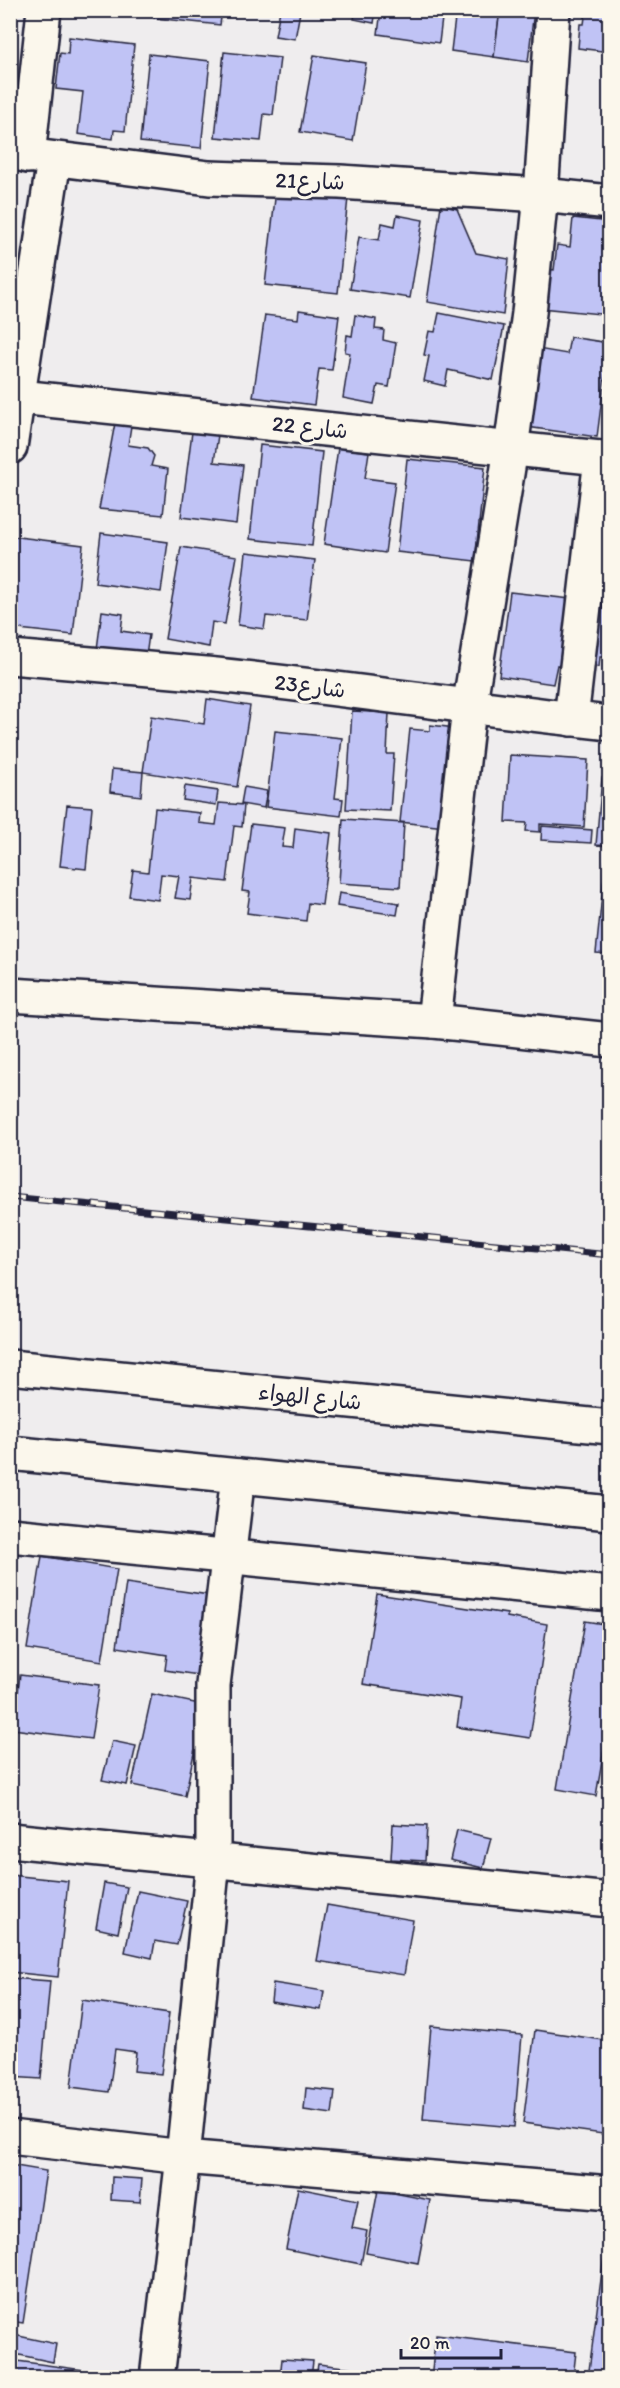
<svg xmlns="http://www.w3.org/2000/svg" width="620" height="2388" font-family="Itim,'Playpen Sans Arabic',sans-serif">
  <style>
    .building { fill: #c0c3f5; stroke: #22223b; stroke-width: 1.5 }
    .lines { fill: none; stroke-linecap: round; stroke-linejoin: round }
    .street-casing { stroke: #22223b; stroke-width: 38 }
    .highway-casing { stroke: #22223b; stroke-width: 38 }
    .street { stroke: #fbf7ec; stroke-width: 33 }
    .highway { stroke: #fbf7ec; stroke-width: 33 }
    .rail-casing { stroke: #22223b; stroke-width: 7 }
    .rail { stroke: #fbf7ec; stroke-width: 4.5; stroke-dasharray: 14; stroke-linecap: butt }
    .labels { text-anchor: middle; dominant-baseline: central; stroke-width: 6; stroke-linejoin: round; paint-order: stroke }
    .street-label { font-size: 22px; fill: #22223b; stroke: #fbf7ec }
  </style>
  <rect width="100%" height="100%" fill="#efedee"/>
  <filter id="ink" filterUnits="userSpaceOnUse"><feTurbulence type="fractalNoise" baseFrequency=".0167" numOctaves="2"/><feDisplacementMap in="SourceGraphic" scale="12" xChannelSelector="R" yChannelSelector="G"/><feConvolveMatrix kernelMatrix="1 2 1 2 8 2 1 2 1" color-interpolation-filters="sRGB"/></filter>
  <g filter="url(#ink)">
    <!-- building -->
    <g class="building">
      <path d="M155 10H222L220 25 154 18Z"/>
      <path d="M280 10 300 12 295 39 275 36Z"/>
      <path d="M356 10H376L374 23 354 19Z"/>
      <path d="M381 10H443L439 43 378 34Z"/>
      <path d="M456 10H500L494 57 451 51Z"/>
      <path d="M500 10H534L528 62 494 57Z"/>
      <path d="M586 10H610V52L578 48 580 24H584Z"/>
      <path d="M69 37 134 45 125 131 114 130 113 139 78 134 83 92 56 89 60 53 68 54Z"/>
      <path d="M224 52 280 58 273 115 264 114 261 141 215 137Z"/>
      <path d="M149 54 210 61 201 148 140 142Z"/>
      <path d="M314 55 366 63 353 141 300 132Z"/>
      <path d="M276 190 348 198 338 293 265 285Z"/>
      <path d="M441 205 457 209 476 253 509 259 503 315 427 302Z"/>
      <path d="M397 215 423 220 410 298 350 289 359 237 379 240 382 223 395 226Z"/>
      <path d="M573 218 610 222V315L541 308 545 269 554 270 557 245 570 247Z"/>
      <path d="M299 310 339 316 332 370 319 369 314 405 253 397 265 315 298 319Z"/>
      <path d="M439 313 504 326 493 380 448 370 445 386 424 381 429 356 424 355 429 331 435 332Z"/>
      <path d="M355 315 376 319 375 329 384 330 383 340 396 343 389 387 378 385 374 404 343 398 350 353 345 352 347 335 352 336Z"/>
      <path d="M570 337 609 343 597 437 527 427 538 349 567 354Z"/>
      <path d="M115 423 131 426 128 445 148 448 154 456 151 466 168 469 163 515 99 509Z"/>
      <path d="M192 432 218 435 214 462 243 465 236 524 181 517Z"/>
      <path d="M260 445 322 452 312 546 250 539Z"/>
      <path d="M338 448 369 452 365 478 395 482 385 553 324 544Z"/>
      <path d="M407 459 485 467 475 561 397 552Z"/>
      <path d="M101 533 168 542 161 592 95 583Z"/>
      <path d="M10 536 83 545 73 635 10 628Z"/>
      <path d="M181 547 237 556 225 624 212 622 209 647 165 639Z"/>
      <path d="M246 552 315 560 307 620 266 616 264 629 238 625Z"/>
      <path d="M592 584 610 585V657H600L599 667 585 666Z"/>
      <path d="M510 592 579 600 572 668 557 665 553 684 499 676Z"/>
      <path d="M102 611 123 614 121 631 149 635 146 656 97 649Z"/>
      <path d="M207 699 250 706 237 787 143 772 151 716 204 724Z"/>
      <path d="M352 711 389 713 387 754H394L390 811 346 809Z"/>
      <path d="M430 725 456 728 445 827 400 822 410 729 430 731Z"/>
      <path d="M275 731 342 738 335 798 343 799 341 816 266 807Z"/>
      <path d="M510 755 588 760 584 827 540 824V832L526 831 527 823 506 822Z"/>
      <path d="M112 769 143 772 141 796 110 792Z"/>
      <path d="M602 778 610 779V846L596 845Z"/>
      <path d="M185 786 218 791 216 805 183 800Z"/>
      <path d="M244 787 267 791 264 808 241 804Z"/>
      <path d="M219 803 244 805 242 827 234 826 227 882 193 878 190 900 175 898 179 876 161 874 158 900 129 896 133 870 148 872 155 808 200 813 199 823 216 825Z"/>
      <path d="M67 805 92 807 86 869 60 866Z"/>
      <path d="M343 819 404 823 400 887 339 883Z"/>
      <path d="M251 824 285 828 282 847 293 848 295 828 331 833 322 905 308 903 306 921 247 913 250 892 242 891Z"/>
      <path d="M542 826 592 830 591 843 541 840Z"/>
      <path d="M606 857H610V954L596 953Z"/>
      <path d="M339 893 399 903 397 915 337 906Z"/>
      <path d="M42 1556 117 1569 102 1661 27 1649Z"/>
      <path d="M126 1583 209 1595 198 1675 165 1670 167 1655 117 1647Z"/>
      <path d="M377 1594 507 1614V1617L547 1624 530 1738 457 1727 461 1699 363 1684Z"/>
      <path d="M585 1621 610 1625V1744L605 1743 596 1796 557 1789Z"/>
      <path d="M20 1675 99 1685 91 1739 13 1729Z"/>
      <path d="M152 1694 204 1705 185 1796 132 1785Z"/>
      <path d="M112 1741 136 1746 127 1785 102 1780Z"/>
      <path d="M393 1824 427 1826 425 1861 391 1859Z"/>
      <path d="M457 1830 491 1838 483 1868 450 1860Z"/>
      <path d="M10 1875 68 1881 58 1977 10 1972Z"/>
      <path d="M104 1883 127 1887 118 1933 96 1928Z"/>
      <path d="M138 1891 187 1901 177 1945 155 1941 152 1958 125 1952Z"/>
      <path d="M327 1905 413 1920 404 1975 317 1961Z"/>
      <path d="M10 1978 50 1981 41 2079 10 2077Z"/>
      <path d="M273 1983 324 1991 321 2010 271 2002Z"/>
      <path d="M82 2000 169 2013 161 2074 134 2071 136 2052 115 2049 109 2092 71 2087Z"/>
      <path d="M431 2026 522 2035 514 2127 423 2119Z"/>
      <path d="M535 2030 610 2041V2135L523 2123Z"/>
      <path d="M306 2088 335 2091 332 2114 304 2110Z"/>
      <path d="M10 2165 46 2171 23 2323 10 2321Z"/>
      <path d="M112 2177 142 2179 140 2202 111 2200Z"/>
      <path d="M298 2188 358 2200 352 2228 367 2231 361 2264 286 2249Z"/>
      <path d="M378 2190 430 2200 418 2263 366 2253Z"/>
      <path d="M610 2211V2378H588Z"/>
      <path d="M14 2335 56 2344 53 2362 10 2353Z"/>
      <path d="M436 2335 576 2352 573 2378H431Z"/>
      <path d="M282 2359 313 2361 311 2378H280Z"/>
      <path d="M10 2360 142 2378H10Z"/>
      <path d="M318 2364 414 2375V2378H316Z"/>
    </g>
    <g class="lines">
      <defs>
        <g id="street">
          <path d="M10 153 209 178 340 182 541 195 610 202"/>
          <path d="M28 156 44 10"/>
          <path d="M10 396 610 459"/>
          <path d="M10 447 54 160"/>
          <path d="M10 657C76 663 141 668 206 674 341 687 475 709 610 723"/>
          <path d="M571 719 601 458"/>
          <path d="M10 995 434 1021 610 1040"/>
          <path d="M434 1021 469 708 511 449 529 313 541 195 553 10"/>
          <path d="M10 1535 610 1594"/>
          <path d="M10 1840 610 1900"/>
          <path d="M10 2137 183 2157 610 2193"/>
          <path d="M157 2378 183 2157 213 1861V1685L238 1476"/>
        </g>
        <g id="highway">
          <path d="M10 1367 610 1427"/>
          <path d="M10 1453 610 1513"/>
        </g>
      </defs>
      <!-- street casing -->
      <use href="#street" class="street-casing"/>
      <!-- highway casing -->
      <use href="#highway" class="highway-casing"/>
      <!-- street -->
      <use href="#street" class="street"/>
      <!-- highway -->
      <use href="#highway" class="highway"/>
      <defs>
        <path id="rail" d="M10 1197 610 1255"/>
      </defs>
      <!-- rail casing -->
      <use href="#rail" class="rail-casing"/>
      <!-- rail -->
      <use href="#rail" class="rail"/>
    </g>
  </g>
  <g class="labels">
    <!-- street labels -->
    <g class="street-label">
      <text transform="translate(310 181) rotate(2)">شارع21</text>
      <text transform="translate(310 427) rotate(6)">شارع 22</text>
      <text transform="translate(310 686) rotate(7)">شارع23</text>
      <text transform="translate(310 1397) rotate(6)">شارع الهواء</text>
    </g>
  </g>
  <!-- margin -->
  <rect width="620" height="2388" fill="none" stroke="#fbf7ec" stroke-width="36"/>
  <rect x="18" y="18" width="584" height="2352" fill="none" stroke="#22223b" stroke-width="2" filter="url(#ink)"/>
  <!-- scale -->
  <path d="M401 2349v9h100v-9" fill="none" stroke="#22223b" stroke-width="3"/>
  <text x="410" y="2349" font-size="18" fill="#22223b" stroke="#fbf7ec" stroke-width="4.5" paint-order="stroke">20 m</text>
</svg>
